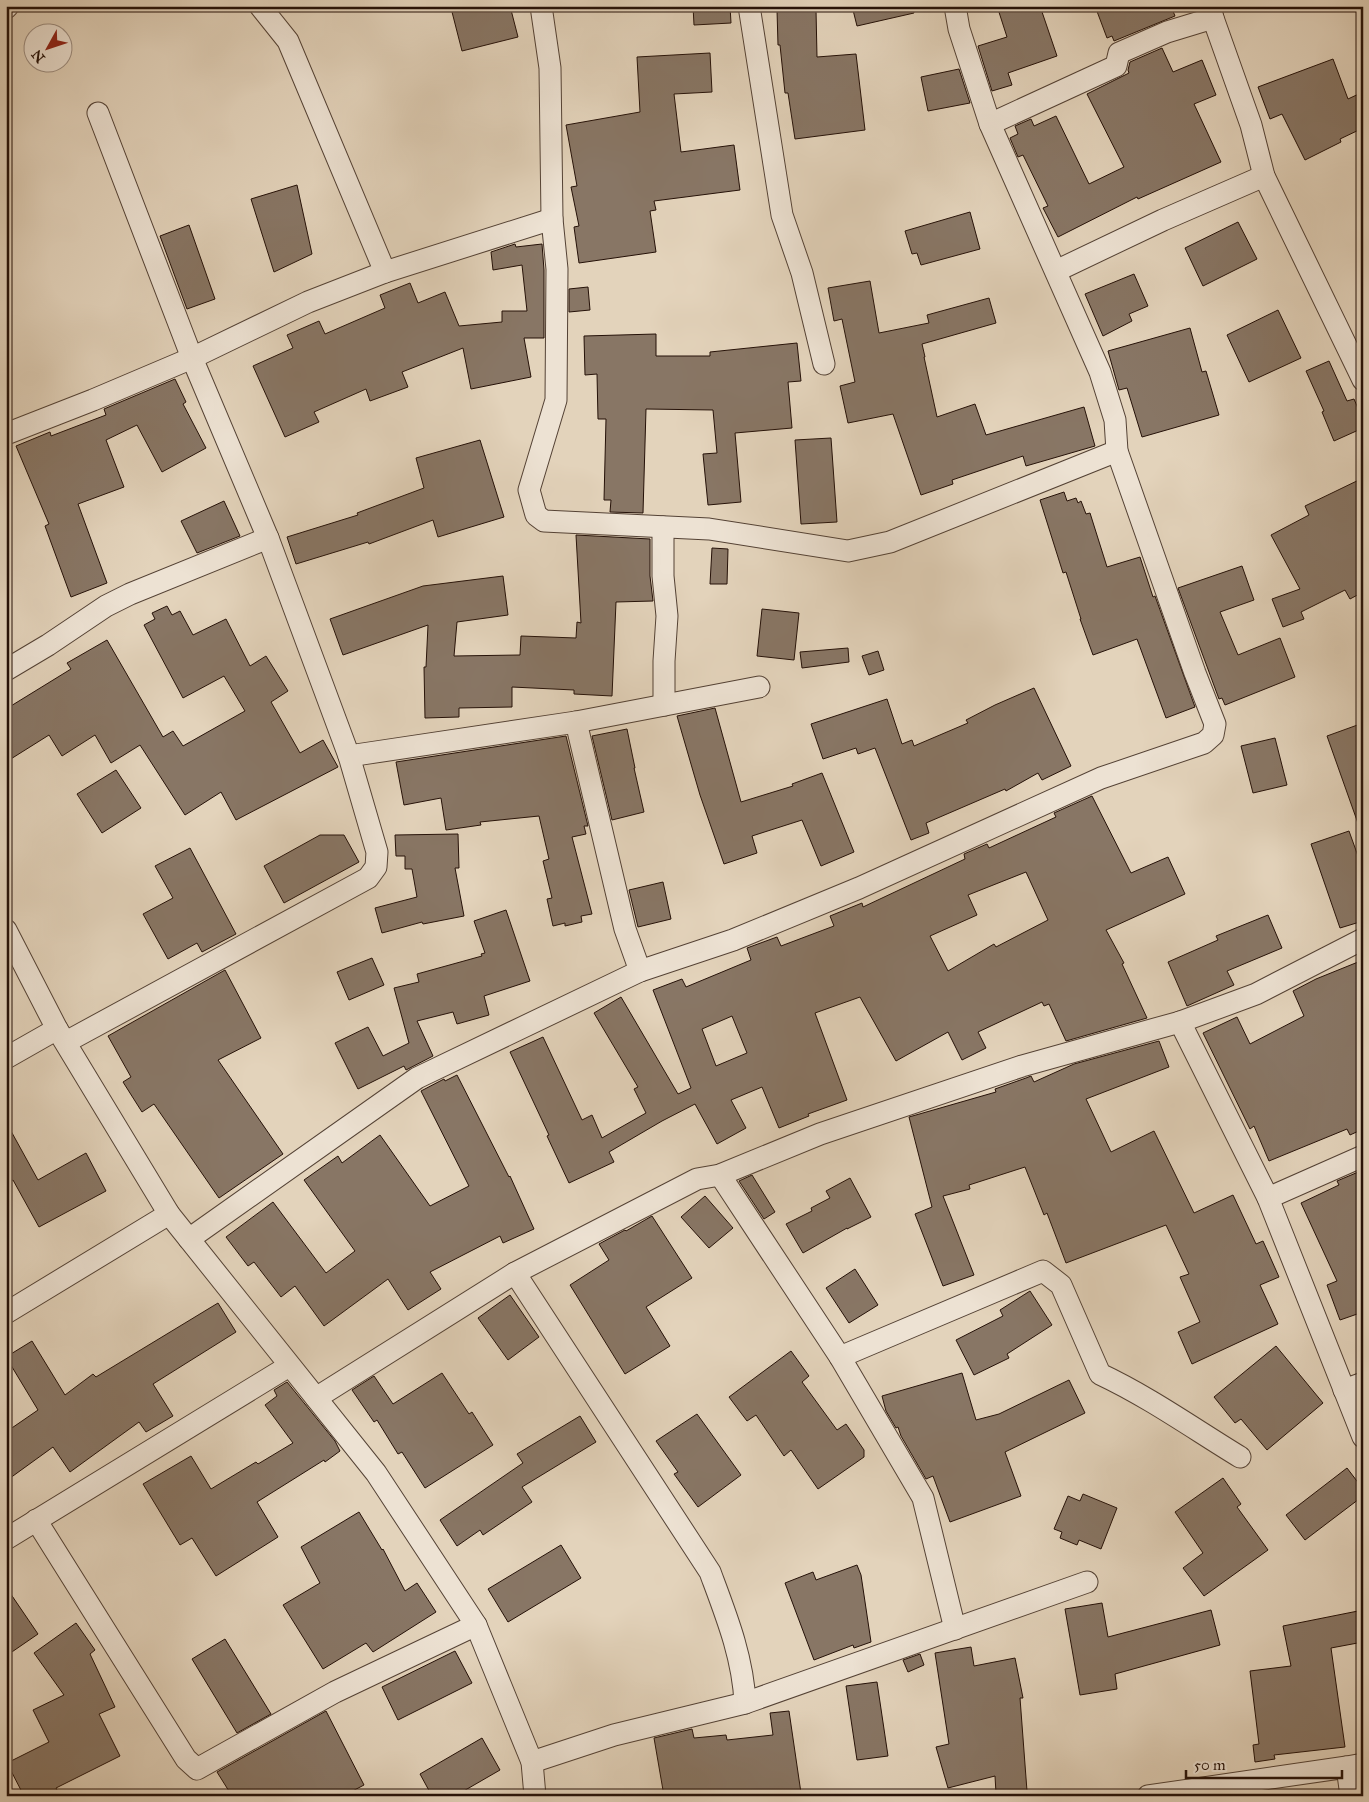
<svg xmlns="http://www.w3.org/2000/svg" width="1369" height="1802" font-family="'IM FELL Great Primer',serif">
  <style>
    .building { fill: #887665; stroke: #251108; fill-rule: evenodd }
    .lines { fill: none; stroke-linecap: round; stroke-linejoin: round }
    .minor-casing { stroke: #544235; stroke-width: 23 }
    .minor { stroke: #ede2d3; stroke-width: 21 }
  </style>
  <rect width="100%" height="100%" fill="#e3d3bb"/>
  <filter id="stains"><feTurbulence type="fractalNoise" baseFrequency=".004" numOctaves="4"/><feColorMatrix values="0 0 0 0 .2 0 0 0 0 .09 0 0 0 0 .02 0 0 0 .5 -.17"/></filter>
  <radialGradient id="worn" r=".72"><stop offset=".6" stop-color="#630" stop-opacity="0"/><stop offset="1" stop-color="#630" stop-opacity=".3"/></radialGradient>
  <!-- building -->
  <g class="building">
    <path d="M460 6H510L518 37 462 51 451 8Z"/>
    <path d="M693 6H730L731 23 694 25Z"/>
    <path d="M852 6H913L914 13 857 26Z"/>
    <path d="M997 6H1040L1057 56 1008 73 1012 85 992 91 978 46 1007 37Z"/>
    <path d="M1095 6H1171L1175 16 1114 41 1112 36 1107 38Z"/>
    <path d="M777 10H816L817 57 856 54 865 130 795 139 788 93H785L780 45H778Z"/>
    <path d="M1162 48 1173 72 1202 60 1216 95 1194 104 1221 162 1138 199 1137 197 1058 237 1043 208 1048 206 1023 155 1018 157 1010 138 1018 134 1015 126 1031 119 1034 126 1056 116 1089 184 1124 167 1087 94 1129 73 1128 70 1130 62Z"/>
    <path d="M710 53 712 92 674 94 681 152 734 145 740 190 654 201 656 210 650 211 656 252 579 263 574 227 579 226 571 187 577 186 566 125 640 112 637 57Z"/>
    <path d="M1333 59 1348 99 1363 92V128L1340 139 1341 142 1305 160 1282 114 1270 119 1258 87Z"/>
    <path d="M959 69 970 103 928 111 921 77Z"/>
    <path d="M297 185 312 254 274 272 251 199Z"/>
    <path d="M970 212 980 249 921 265 917 253 912 254 905 231Z"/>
    <path d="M1238 222 1257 259 1203 286 1185 248Z"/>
    <path d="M189 225 215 299 187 309 160 236Z"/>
    <path d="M515 244 516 247 542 244 544 270V338H524L531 377 471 389 463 348 402 372 408 387 370 401 366 389 314 412 319 422 285 437 253 366 293 348 287 335 319 321 325 334 385 308 380 295 410 283 418 303 445 292 459 326 502 322V311H527L522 265 493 270 491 252Z"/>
    <path d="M1134 274 1148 306 1129 314 1132 321 1103 336 1085 294Z"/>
    <path d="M870 281 879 333 929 323 927 315 989 298 996 323 922 344 925 357H924L937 417 975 404 986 435 1084 407 1095 446 1026 466 1023 456 952 480 953 484 921 495 893 414 848 423 840 386 855 382 842 319 834 321 828 288Z"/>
    <path d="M588 287 590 310 569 312V289Z"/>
    <path d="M1278 310 1301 358 1249 382 1227 335Z"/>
    <path d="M1190 328 1202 372 1206 371 1219 415 1142 437 1127 388 1119 390 1108 351Z"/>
    <path d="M656 334V356H710V352L797 343 801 381 788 382 792 428 735 433 741 502 708 505 703 454 717 453 713 410 646 409 643 513 610 512 611 500H604L606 419H598L597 374 585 375 584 336Z"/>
    <path d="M1329 361 1347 401 1354 399 1363 420V428L1334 441 1322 412 1324 411 1306 371Z"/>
    <path d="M175 379 186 402 183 404 206 448 162 472 137 425 106 440 124 487 78 504 107 583 71 597 45 526 49 524 16 446 50 432 51 436 106 415 104 409Z"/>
    <path d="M831 438 837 522 801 524 795 440Z"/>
    <path d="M480 440 504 517 438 537 433 520 369 544 368 542 296 564 287 537 358 515 357 513 424 488 416 458Z"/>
    <path d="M1363 478V592L1350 599 1345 590 1301 612 1304 619 1283 627 1272 599 1300 589 1271 535 1309 515 1305 506Z"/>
    <path d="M1064 492 1067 501 1076 498 1078 503 1081 501 1086 514 1090 513 1107 567 1140 557 1153 597 1155 596 1195 707 1166 718 1137 639 1093 655 1080 619H1081L1066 572 1063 573 1040 500Z"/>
    <path d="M224 501 240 536 197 553 181 521Z"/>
    <path d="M576 535 650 539V576L653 601 616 602 612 696 574 694V690L512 687V707L459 708V717L425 718 424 667H426L428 625 343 655 330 619 423 586 503 576 508 615 457 622 454 656 520 655 521 636 576 638 577 622 581 623Z"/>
    <path d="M712 548 728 549 727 584H710Z"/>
    <path d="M1242 566 1254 600 1220 612 1238 655 1280 638 1295 677 1225 705 1222 698 1219 699 1178 588Z"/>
    <path d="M167 606 172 615 180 611 193 635 226 619 250 666 266 656 288 691 271 702 300 753 323 740 338 767 236 820 221 792 185 815 140 745 111 763 95 735 62 756 49 735 6 762V709L71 669 67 663 107 640 163 737 173 731 183 746 245 711 224 676 183 698 144 625 155 619 152 613Z"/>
    <path d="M762 609 799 613 794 660 757 656Z"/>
    <path d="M848 648 849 662 802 668 800 652Z"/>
    <path d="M878 651 884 670 869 675 862 656Z"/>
    <path d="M1034 688 1071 766 1042 780 1038 773 1006 791 1005 789 926 823 929 833 911 840 875 748 858 754 856 748 823 759 811 724 887 699 902 744 912 740 914 746 968 723 966 720 995 705Z"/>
    <path d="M715 708 741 802 793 786 792 784 822 773 854 852 821 866 802 820 752 836 757 853 724 864 700 795 677 716Z"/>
    <path d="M1363 723V829H1360L1327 736Z"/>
    <path d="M627 729 635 768H634L644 812 612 820 592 736Z"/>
    <path d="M566 736 588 826H584L586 834 572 837 592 914 581 916 582 922 565 926V923L553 926 547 899 552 898 543 861 549 859 539 816 480 822 481 825 446 830 441 798 404 805 396 762Z"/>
    <path d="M1275 738 1287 785 1253 793 1241 746Z"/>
    <path d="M116 770 141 808 102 833 77 794Z"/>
    <path d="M1092 796 1131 873 1168 857 1185 894 1106 930 1124 963 1122 964 1147 1018 1066 1041 1049 1004 1044 1006 1042 1002 978 1032 986 1048 962 1060 948 1032 896 1061 860 997 815 1013 847 1100 808 1114 809 1116 779 1128 762 1087 731 1100 746 1128 717 1144 695 1104 662 1121 609 1152 614 1162 569 1183 547 1136 549 1135 510 1052 543 1037 582 1120 592 1115 602 1138 646 1113 634 1089 638 1087 594 1013 621 997 678 1094 691 1088 653 990 682 979 686 987 751 960 747 948 777 937 781 946 834 926 830 916 862 903 863 907 965 859 964 854 987 844 989 848 1056 817 1054 813ZM1026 872 1048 920 996 947 994 944 948 971 930 936 977 915 968 895ZM732 1016 747 1053 716 1066 702 1029Z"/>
    <path d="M1349 831 1363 870V921L1340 928 1311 844Z"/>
    <path d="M458 834 459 868H455L464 916 423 924 422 922 382 933 375 908 417 897 412 869H405V856H396L395 835Z"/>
    <path d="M320 835H344L359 862 284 903 264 866Z"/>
    <path d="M190 848 236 934 202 952 197 943 168 959 143 914 173 898 155 866Z"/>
    <path d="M663 882 671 919 638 927 629 890Z"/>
    <path d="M506 910 530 981 484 996 489 1015 457 1024 453 1012 417 1021 433 1056 406 1070 404 1066 358 1089 335 1043 368 1027 383 1056 409 1043 394 988 419 982 417 974 482 956 481 954 485 953 474 921Z"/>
    <path d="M1268 915 1282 948 1227 971 1234 985 1187 1006 1168 962 1218 940 1216 936Z"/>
    <path d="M372 958 384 985 349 1000 337 972Z"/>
    <path d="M1363 960V1129L1350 1135 1347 1129 1269 1161 1254 1126 1250 1129 1203 1033 1237 1017 1250 1044 1304 1016 1293 991 1316 979Z"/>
    <path d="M225 970 261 1038 218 1060 283 1154 219 1198 154 1104 142 1112 123 1082 131 1077 108 1036Z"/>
    <path d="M1159 1041 1169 1067 1086 1099 1111 1152 1154 1131 1194 1213 1233 1195 1256 1244 1263 1241 1279 1277 1260 1285 1278 1324 1192 1364 1178 1332 1200 1322 1180 1277 1189 1274 1166 1225 1066 1263 1047 1213 1044 1215 1025 1167 969 1185 970 1189 943 1196 974 1275 943 1286 915 1214 932 1207 909 1117 996 1092 995 1089 1026 1078 1031 1076 1034 1082 1074 1064Z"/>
    <path d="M457 1075 509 1177 510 1176 534 1229 503 1243 500 1236 430 1272 441 1289 408 1310 388 1279 324 1326 295 1286 281 1297 254 1262 248 1266 226 1237 273 1202 326 1273 355 1251 304 1180 338 1156 342 1163 380 1135 430 1206 469 1186 421 1091 444 1079 445 1081Z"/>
    <path d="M6 1122 38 1180 86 1153 106 1191 39 1227 13 1180 6 1183Z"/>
    <path d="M1363 1170V1312L1340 1320 1327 1285 1337 1281 1301 1203 1339 1185 1337 1181Z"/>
    <path d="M752 1175 775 1212 764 1219 739 1181Z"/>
    <path d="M850 1178 871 1217 847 1229V1228L803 1253 786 1224 812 1211 811 1208 830 1198 826 1191Z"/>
    <path d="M705 1196 733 1228 709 1248 681 1217Z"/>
    <path d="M652 1216 692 1278 646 1307 670 1346 625 1374 570 1285 609 1260 599 1244 625 1230 626 1231Z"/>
    <path d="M855 1269 878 1305 849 1323 826 1288Z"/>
    <path d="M1030 1291 1052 1325 1007 1354 1009 1358 974 1375 956 1340 1003 1316 1000 1310Z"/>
    <path d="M510 1295 539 1337 508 1360 478 1318Z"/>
    <path d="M218 1303 236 1332 153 1384 173 1416 146 1432 139 1422 70 1472 53 1447 6 1481V1432L38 1410 6 1357 32 1341 65 1395 93 1374 96 1377Z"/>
    <path d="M1276 1346 1323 1403 1267 1450 1241 1419 1235 1423 1214 1397Z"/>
    <path d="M791 1351 809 1376 802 1382 837 1430 846 1424 864 1450V1457L818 1489 791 1450 784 1456 756 1415 747 1421 729 1397Z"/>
    <path d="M442 1373 469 1414 472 1412 493 1445 425 1488 402 1452 398 1454 377 1420 374 1422 352 1390 374 1376 393 1404Z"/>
    <path d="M962 1373 976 1420 999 1414 1069 1380 1085 1413 1005 1452 1021 1496 950 1522 933 1476 926 1479 901 1436 898 1427 896 1428 886 1411 882 1396Z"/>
    <path d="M287 1382 335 1441 340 1451 325 1462 324 1460 257 1502 278 1537 216 1576 192 1538 180 1545 143 1484 191 1456 211 1489 256 1462 258 1464 293 1443 265 1405 277 1396 274 1390Z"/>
    <path d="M697 1414 741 1475 698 1507 674 1474 678 1472 656 1441Z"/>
    <path d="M580 1416 596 1442 522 1487 532 1502 483 1535 480 1530 457 1546 440 1520 523 1463 517 1454Z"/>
    <path d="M1347 1468 1363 1489V1496L1305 1540 1286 1515Z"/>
    <path d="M1223 1478 1241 1504 1237 1507 1268 1550 1204 1596 1183 1568 1203 1553 1175 1512Z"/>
    <path d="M1083 1494 1117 1508 1101 1549 1079 1540 1077 1545 1060 1538 1062 1532 1054 1529 1068 1496 1080 1501Z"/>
    <path d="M359 1512 382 1550 383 1549 405 1591 417 1583 436 1612 373 1652 366 1643 323 1669 283 1605 320 1583 301 1547Z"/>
    <path d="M561 1545 581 1578 508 1622 488 1589Z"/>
    <path d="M857 1565 861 1575 871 1642 854 1648 853 1645 814 1660 785 1583 813 1572 816 1580Z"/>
    <path d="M6 1587 38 1634 6 1656Z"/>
    <path d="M1102 1603 1108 1637 1211 1610 1220 1645 1115 1674 1117 1689 1080 1695 1065 1609Z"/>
    <path d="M1363 1610V1642L1331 1648 1345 1747 1274 1755 1275 1759 1255 1762 1253 1745 1259 1744 1250 1671 1291 1666 1283 1626Z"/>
    <path d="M76 1623 95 1650 90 1654 115 1707 99 1714 120 1756 56 1788 57 1790 45 1796H24L7 1763 49 1742 33 1710 64 1695 34 1653Z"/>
    <path d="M225 1639 271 1714 237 1733 192 1659Z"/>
    <path d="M971 1647 974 1666 1015 1658 1023 1698H1020L1027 1791 996 1793 995 1776 948 1788 936 1747 949 1744 935 1653Z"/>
    <path d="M455 1651 472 1683 398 1720 382 1687Z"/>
    <path d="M920 1654 924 1665 908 1672 903 1660Z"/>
    <path d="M877 1682 888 1756 857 1760 846 1686Z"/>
    <path d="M326 1711 364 1785 343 1796H232L217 1772Z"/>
    <path d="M789 1711 801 1793 785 1796H664L654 1738 692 1729 694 1738 726 1735 727 1740 773 1735 770 1713Z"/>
    <path d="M482 1738 500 1770 455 1796H432L420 1774Z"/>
  </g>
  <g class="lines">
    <defs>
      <g id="minor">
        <path d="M260 6 288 41 385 272"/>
        <path d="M541 6 550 68 552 219 557 269 556 400 529 490 536 515 544 521 709 529 848 551 890 542 1117 451"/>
        <path d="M749 6 782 215 802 273 824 364"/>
        <path d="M1210 6 1213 18 1251 125 1264 176 1363 380"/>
        <path d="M6 8 8 6"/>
        <path d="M98 113 192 358 268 538 349 756 576 722 759 687"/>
        <path d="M990 124 1116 66 1119 53 1167 32 1213 18"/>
        <path d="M1056 271 1163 220 1264 176"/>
        <path d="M6 434 93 400 192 358 308 302 385 272 552 219"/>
        <path d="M663 527V576L667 616 664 661V705"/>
        <path d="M6 670 48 645 106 606 130 594 268 538"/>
        <path d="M576 722 625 929 640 971"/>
        <path d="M6 930 57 1029 169 1214 376 1473 476 1625 532 1762 535 1796"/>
        <path d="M1180 1022 1268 1198 1363 1437"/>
        <path d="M66 1042 368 878 376 867 377 852 349 756"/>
        <path d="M6 1058 57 1029"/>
        <path d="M720 1175 840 1357 923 1498 955 1629"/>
        <path d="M1268 1198 1363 1156"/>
        <path d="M189 1239 417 1078 640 971 733 940 859 888 1101 778 1204 743 1213 735 1215 724 1195 673 1117 451 1115 420 1100 372 990 124 959 29 955 6"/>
        <path d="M515 1273 710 1572C726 1615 743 1657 745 1703"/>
        <path d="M6 1313 169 1214"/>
        <path d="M840 1357 1043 1271 1061 1285 1100 1374C1149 1397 1194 1429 1240 1457"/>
        <path d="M1344 1390 1363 1383"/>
        <path d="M316 1398 515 1273 697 1179 720 1175 820 1134 1022 1066 1180 1022 1256 994 1363 939"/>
        <path d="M36 1520 186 1759 197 1769 335 1692 476 1625"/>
        <path d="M6 1539 289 1366"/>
        <path d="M532 1762 614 1735 745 1703 1087 1582"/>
        <path d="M1347 1767 1351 1796"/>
        <path d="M1148 1796 1347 1767 1363 1764"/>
      </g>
    </defs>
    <!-- minor casing -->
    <use href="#minor" class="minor-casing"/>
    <!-- minor -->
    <use href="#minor" class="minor"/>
  </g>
  <!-- margin -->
  <rect width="1369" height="1802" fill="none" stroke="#e3d3bb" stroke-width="25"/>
  <rect x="8" y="8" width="1354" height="1787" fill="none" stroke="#251108" stroke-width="2.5"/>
  <rect x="12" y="12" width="1344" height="1777" fill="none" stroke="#251108"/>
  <!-- north arrow -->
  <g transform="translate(48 48) rotate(230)"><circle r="24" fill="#ede2d3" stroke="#9d8e82"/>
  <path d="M0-4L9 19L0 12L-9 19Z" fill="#8f2418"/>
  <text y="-8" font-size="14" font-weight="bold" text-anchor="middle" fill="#251108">N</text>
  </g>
  <!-- scale -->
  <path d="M1186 1770v8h156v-8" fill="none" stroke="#251108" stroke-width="2.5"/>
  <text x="1194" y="1770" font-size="15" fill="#251108" stroke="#ede2d3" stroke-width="4" paint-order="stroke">50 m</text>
  <rect width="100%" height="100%" filter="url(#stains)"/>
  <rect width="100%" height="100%" fill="url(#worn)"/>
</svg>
